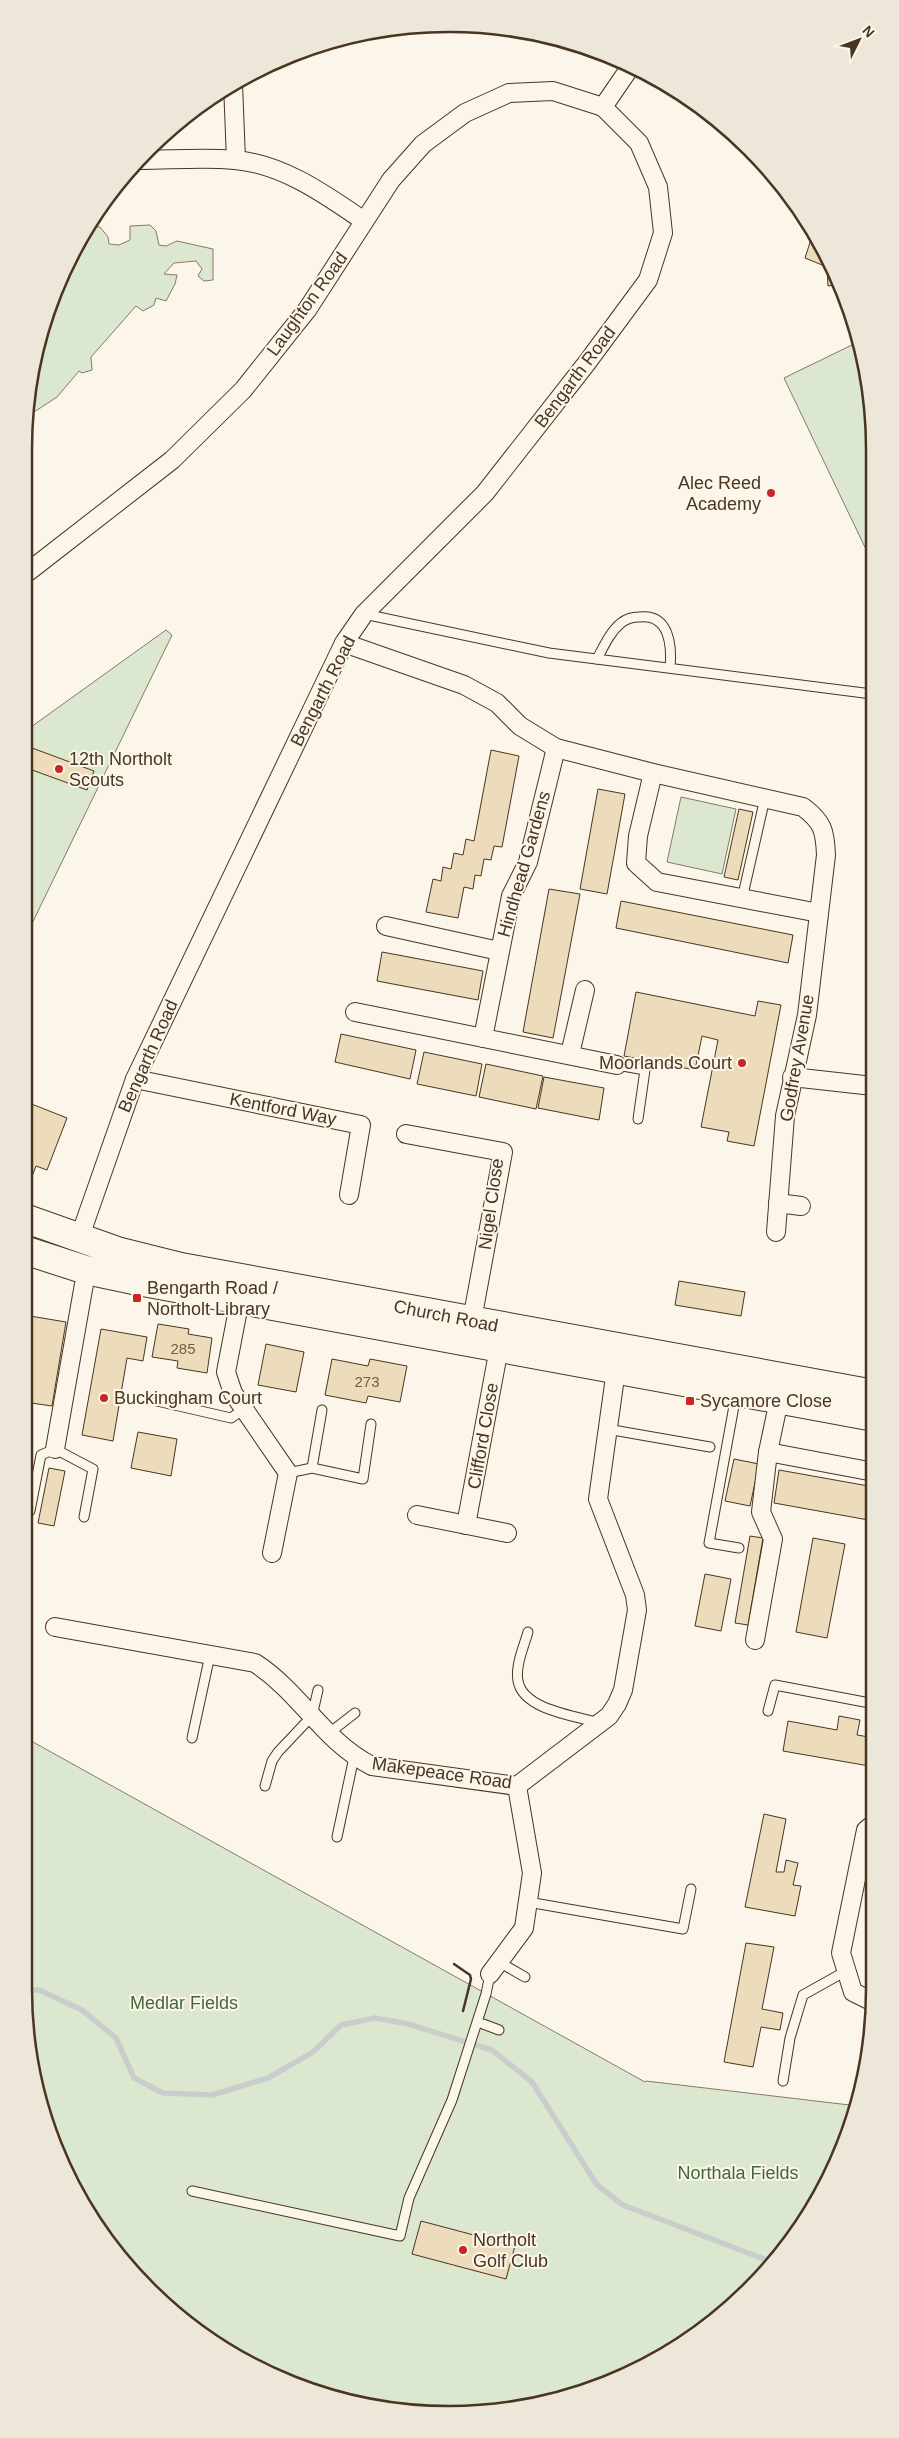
<svg xmlns="http://www.w3.org/2000/svg" width="899" height="2438" font-family="Arial,sans-serif">
  <style>
    .green { fill: #dce7d0; stroke: #887966 }
    .lines { fill: none; stroke-linecap: round; stroke-linejoin: round }
    .stream { stroke: #c9cecd; stroke-width: 5.5 }
    .building { fill: #ecdcbc; stroke: #4a3520 }
    .service-casing { stroke: #4a3520; stroke-width: 11 }
    .minor-casing { stroke: #4a3520; stroke-width: 20 }
    .trunk-casing { stroke: #4a3520; stroke-width: 30 }
    .service { stroke: #fbf6e9; stroke-width: 9 }
    .minor { stroke: #fbf6e9; stroke-width: 18 }
    .trunk { stroke: #fbf6e9; stroke-width: 28 }
    .wall { stroke: #4a3520; stroke-width: 2.5 }
    .poi-dot { fill: #c62828; stroke: #fbf6e9; stroke-width: 2 }
    .labels { text-anchor: middle; dominant-baseline: central; stroke-width: 4; stroke-linejoin: round; paint-order: stroke }
    .number-label { font-size: 15px; fill: #725f47 }
    .street-label { font-size: 18px; fill: #4a3520; stroke: #fbf6e9 }
    .poi-label { font-size: 18px; fill: #4a3520; stroke: #fbf6e9; text-anchor: start }
    .park-label { font-size: 18px; fill: #436837; stroke: #fbf6e9 }
    .rim { fill: none; stroke: #4a3520; stroke-width: 2.5 }
  </style>
  <rect width="100%" height="100%" fill="#fbf6e9"/>
  <!-- green -->
  <g class="green">
    <path d="M150 225 156 231 159 245 166 246 177 241 213 249V280L204 281 198 276 202 269 196 261 174 263 164 274 177 275 175 284 166 301 156 298 154 305 143 311 136 306 91 357 92 370 82 373 79 371 57 397 28 416 38 339 68 261 90 226 100 227 108 237 109 244 119 245 130 240V226Z"/>
    <path d="M856 343 872 394V562L784 378Z"/>
    <path d="M166 630 172 635 24 940V732Z"/>
    <path d="M681 797 736 809 722 874 667 862Z"/>
    <path d="M24 1737 645 2082 646 2081 858 2106 831 2177 787 2247 686 2343 613 2382 533 2406 394 2411 313 2392 237 2357 129 2269 81 2201 46 2126 24 1988Z"/>
  </g>
  <g class="lines">
    <!-- stream -->
    <path class="stream" d="M24 1990H39L82 2010 116 2038 134 2078 163 2093 212 2095 268 2078 313 2052 341 2025 375 2018 408 2024 492 2050 532 2082 597 2185 623 2205 772 2262"/>
  </g>
  <!-- building -->
  <g class="building">
    <path d="M813 233 831 261 838 284 828 286 827 267 805 258Z"/>
    <path d="M24 745 94 771 87 790 24 767Z"/>
    <path d="M491 750 519 756 502 847 494 846 491 860 484 859 481 876 475 875 473 889 464 887 458 918 426 912 433 879 441 881 443 867 451 869 454 853 463 855 466 839 474 841Z"/>
    <path d="M598 789 625 794 607 894 580 889Z"/>
    <path d="M739 809 753 812 738 880 724 877Z"/>
    <path d="M549 889 580 894 553 1038 523 1032Z"/>
    <path d="M621 901 793 935 788 963 616 928Z"/>
    <path d="M382 952 483 971 478 1000 377 981Z"/>
    <path d="M636 992 755 1016 758 1001 781 1005 754 1146 727 1141 729 1132 701 1127 718 1040 702 1036 695 1070 624 1056Z"/>
    <path d="M341 1034 416 1050 410 1079 335 1062Z"/>
    <path d="M424 1052 482 1064 476 1096 417 1084Z"/>
    <path d="M486 1064 543 1076 536 1109 479 1097Z"/>
    <path d="M544 1077 604 1088 599 1120 538 1108Z"/>
    <path d="M24 1101 67 1118 47 1170 36 1166 31 1179 24 1177Z"/>
    <path d="M679 1281 745 1292 741 1316 675 1305Z"/>
    <path d="M24 1315 66 1322 52 1406 24 1402V1368L26 1369 30 1346 24 1345Z"/>
    <path d="M158 1324 189 1329 188 1334 212 1338 207 1373 177 1368 178 1361 152 1357Z"/>
    <path d="M101 1329 147 1337 143 1361 127 1358 113 1441 82 1435Z"/>
    <path d="M266 1344 304 1352 296 1392 258 1385Z"/>
    <path d="M332 1359 368 1366 370 1359 407 1366 400 1402 368 1396 366 1403 325 1395Z"/>
    <path d="M138 1432 177 1439 171 1476 131 1468Z"/>
    <path d="M24 1456 29 1457 24 1482Z"/>
    <path d="M734 1459 759 1464 750 1506 725 1501Z"/>
    <path d="M49 1468 65 1471 54 1526 38 1523Z"/>
    <path d="M779 1470 874 1487V1521L774 1503Z"/>
    <path d="M750 1536 763 1538 748 1625 735 1623Z"/>
    <path d="M813 1538 845 1544 827 1638 796 1632Z"/>
    <path d="M705 1574 731 1579 721 1631 695 1626Z"/>
    <path d="M839 1716 860 1720 857 1735 875 1738V1767L783 1751 788 1721 837 1730Z"/>
    <path d="M764 1814 786 1819 776 1872H784L786 1860 798 1863 793 1885 801 1886 795 1916 745 1907Z"/>
    <path d="M746 1943 774 1947 762 2009 783 2013 780 2030 761 2027 753 2067 724 2062Z"/>
    <path d="M421 2221 515 2246 506 2279 412 2254Z"/>
  </g>
  <g class="lines">
    <defs>
      <g id="service">
        <path d="M364 614 549 653 872 694"/>
        <path d="M597 659C604 646 610 632 621 623 626 619 633 617 639 617 670 613 672 647 670 668"/>
        <path d="M742 899 765 798"/>
        <path d="M617 1065 645 1070 638 1119"/>
        <path d="M736 1395 709 1543 739 1548"/>
        <path d="M157 1401 231 1418 244 1409"/>
        <path d="M607 1429 710 1447"/>
        <path d="M312 1468 322 1410"/>
        <path d="M288 1473 312 1468 363 1479 371 1424"/>
        <path d="M30 1511 41 1455 55 1449 93 1469 84 1517"/>
        <path d="M528 1632C524 1646 515 1666 518 1681 523 1710 576 1716 600 1723"/>
        <path d="M768 1711 775 1685 875 1704"/>
        <path d="M328 1734 355 1713"/>
        <path d="M192 1738 210 1655"/>
        <path d="M265 1786 272 1761 278 1752 312 1716 318 1690"/>
        <path d="M337 1837 354 1757"/>
        <path d="M528 1902 683 1929 691 1889"/>
        <path d="M499 1962 525 1977"/>
        <path d="M483 2024 499 2030"/>
        <path d="M783 2081 790 2038 803 1995 846 1971"/>
        <path d="M192 2191 400 2236 409 2198 452 2100 486 1994 490 1974"/>
      </g>
      <g id="minor">
        <path d="M233 84 236 160"/>
        <path d="M603 107 629 69"/>
        <path d="M140 160C171 160 204 157 235 160 283 164 326 195 364 221"/>
        <path d="M24 575 172 460 243 390 307 310 391 180 423 144 465 113 509 93 553 91 603 107 639 143 658 187 663 233 648 280 586 364 485 493 364 614 344 643 135 1079 79 1239"/>
        <path d="M344 643 464 685 497 703 520 726 556 748 653 773 803 807C823 822 825 831 826 855L807 1015 785 1116 776 1232"/>
        <path d="M653 773 638 836 636 863 657 882 819 913"/>
        <path d="M386 926 499 951"/>
        <path d="M355 1012 617 1065"/>
        <path d="M483 1038 511 896 528 862 556 748"/>
        <path d="M570 1054 585 990"/>
        <path d="M792 1077 873 1086"/>
        <path d="M135 1079 361 1125 349 1195"/>
        <path d="M406 1134 503 1152 472 1320"/>
        <path d="M778 1203 801 1206"/>
        <path d="M240 1299 226 1372 233 1393 288 1473 272 1553"/>
        <path d="M55 1449 84 1284"/>
        <path d="M768 1452 874 1472"/>
        <path d="M417 1515 507 1533"/>
        <path d="M466 1525 499 1348"/>
        <path d="M55 1627 255 1663C301 1693 323 1741 372 1766L517 1786 609 1716 617 1704 623 1690 637 1610 635 1595 598 1499 616 1370"/>
        <path d="M755 1640 773 1539 761 1512 768 1452 779 1400"/>
        <path d="M490 1974 524 1928 532 1873 517 1786"/>
        <path d="M873 2002 853 1992 841 1953 866 1830 875 1823"/>
      </g>
      <g id="trunk">
        <path d="M24 1218 117 1251 181 1267 874 1394"/>
        <path d="M24 1250 86 1270 143 1282 874 1417"/>
      </g>
    </defs>
    <!-- service casing -->
    <use href="#service" class="service-casing"/>
    <!-- minor casing -->
    <use href="#minor" class="minor-casing"/>
    <!-- trunk casing -->
    <use href="#trunk" class="trunk-casing"/>
    <!-- service -->
    <use href="#service" class="service"/>
    <!-- minor -->
    <use href="#minor" class="minor"/>
    <!-- trunk -->
    <use href="#trunk" class="trunk"/>
    <!-- wall -->
    <path class="wall" d="M454 1964 470 1975 471 1979 463 2011"/>
  </g>
  <!-- markers -->
  <g class="poi-dot">
    <circle cx="771" cy="493" r="5"/>
    <circle cx="59" cy="769" r="5"/>
    <circle cx="742" cy="1063" r="5"/>
    <rect x="132" y="1293" width="10" height="10" rx="2.5"/>
    <circle cx="104" cy="1398" r="5"/>
    <rect x="685" y="1396" width="10" height="10" rx="2.5"/>
    <circle cx="463" cy="2250" r="5"/>
  </g>
  <g class="labels">
    <!-- number labels -->
    <g class="number-label">
      <text x="183" y="1348">285</text>
      <text x="367" y="1381">273</text>
    </g>
    <!-- street labels -->
    <g class="street-label">
      <text transform="translate(307 304) rotate(-54)">Laughton Road</text>
      <text transform="translate(575 377) rotate(-53)">Bengarth Road</text>
      <text transform="translate(323 691) rotate(-63)">Bengarth Road</text>
      <text transform="translate(524 864) rotate(-74)">Hindhead Gardens</text>
      <text transform="translate(148 1056) rotate(-66)">Bengarth Road</text>
      <text transform="translate(797 1058) rotate(-80)">Godfrey Avenue</text>
      <text transform="translate(283 1109) rotate(11)">Kentford Way</text>
      <text transform="translate(491 1204) rotate(-82)">Nigel Close</text>
      <text transform="translate(446 1316) rotate(11)">Church Road</text>
      <text transform="translate(483 1436) rotate(-80)">Clifford Close</text>
      <text transform="translate(442 1773) rotate(8)">Makepeace Road</text>
    </g>
    <!-- poi labels -->
    <g class="poi-label">
      <text x="761" y="483" text-anchor="end">Alec Reed<tspan x="761" dy="21">Academy</tspan></text>
      <text x="69" y="759">12th Northolt<tspan x="69" dy="21">Scouts</tspan></text>
      <text x="732" y="1063" text-anchor="end">Moorlands Court</text>
      <text x="147" y="1288">Bengarth Road /<tspan x="147" dy="21">Northolt Library</tspan></text>
      <text x="114" y="1398">Buckingham Court</text>
      <text x="700" y="1401">Sycamore Close</text>
      <text x="473" y="2240">Northolt<tspan x="473" dy="21">Golf Club</tspan></text>
    </g>
    <!-- park labels -->
    <g class="park-label">
      <text x="184" y="2003">Medlar Fields</text>
      <text x="738" y="2173">Northala Fields</text>
    </g>
  </g>
  <!-- crop -->
  <path d="M0 0H899V2438H0ZM449 32H449A417 417 0 0 1 866 449V1989A417 417 0 0 1 449 2406H449A417 417 0 0 1 32 1989V449A417 417 0 0 1 449 32Z" fill="#ede7d9" fill-rule="evenodd"/>
  <path class="rim" d="M449 32H449A417 417 0 0 1 866 449V1989A417 417 0 0 1 449 2406H449A417 417 0 0 1 32 1989V449A417 417 0 0 1 449 32Z"/>
  <!-- north arrow -->
  <g transform="translate(859 40) rotate(48)" stroke="#fbf6e9" stroke-width="4" paint-order="stroke">
  <path d="M0-4L9 19L0 12L-9 19Z" fill="#4a3520"/>
  <text y="-8" font-size="14" font-weight="bold" text-anchor="middle" fill="#4a3520">N</text>
  </g>
</svg>
